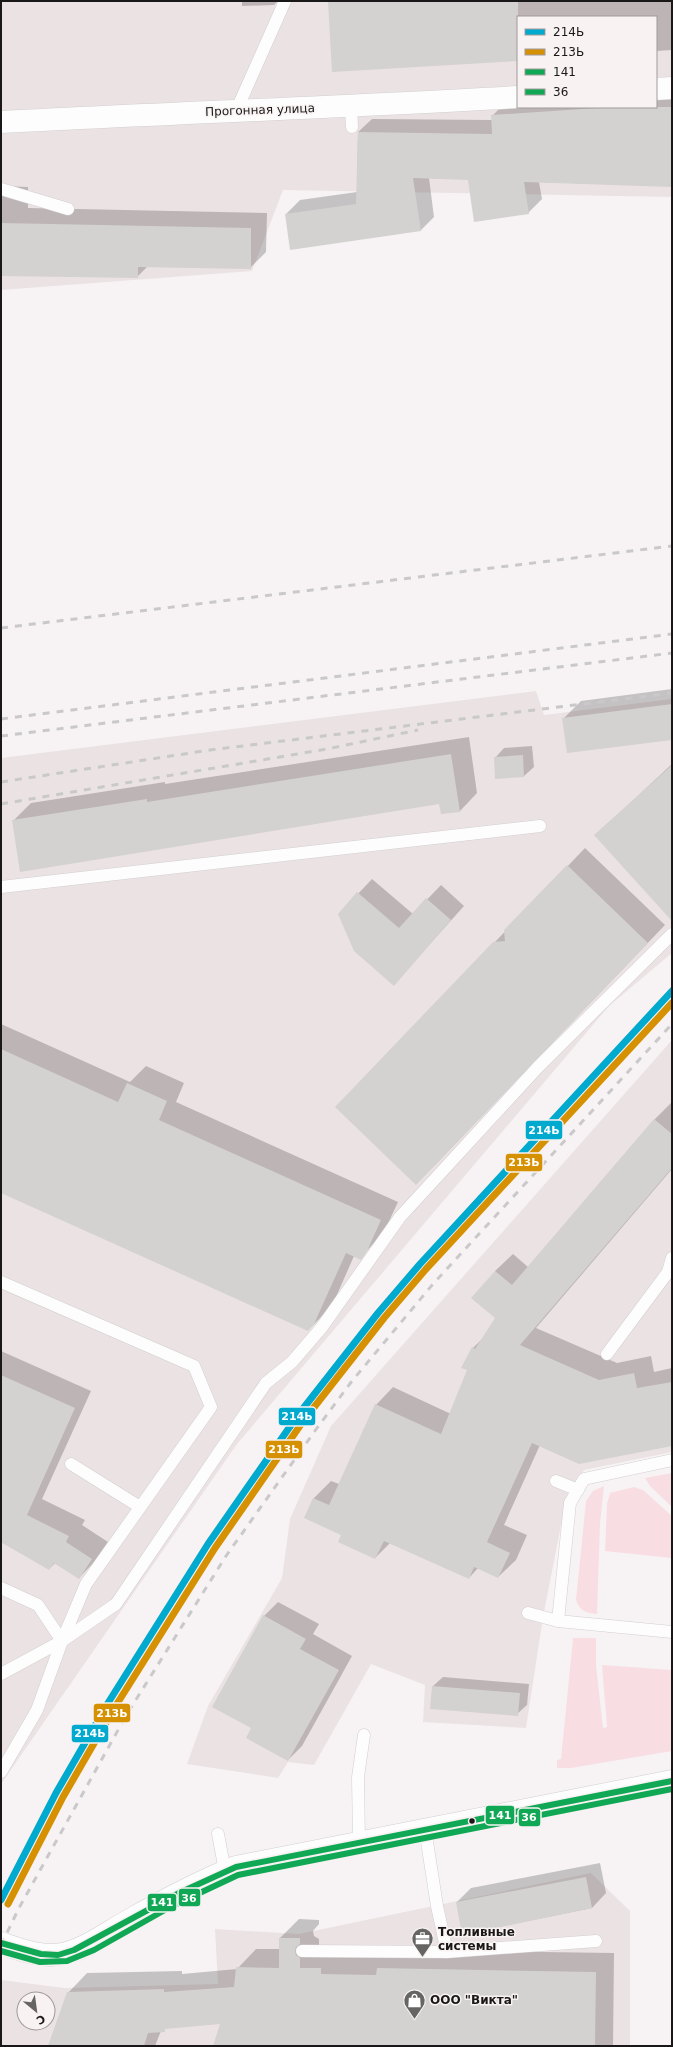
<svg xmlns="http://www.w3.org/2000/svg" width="673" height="2047" font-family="'DejaVu Sans',sans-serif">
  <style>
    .built { fill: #ebe2e3; fill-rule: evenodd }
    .green { fill: #f8dee2 }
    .shadow { fill: #0003 }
    .building { fill: #d4d1d1 }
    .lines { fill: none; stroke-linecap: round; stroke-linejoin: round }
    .lane-casing { stroke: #d2cfd0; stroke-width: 13 }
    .street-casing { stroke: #d2cfd0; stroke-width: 23 }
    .secondary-casing { stroke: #d2cfd0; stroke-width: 23 }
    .lane { stroke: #fefdfd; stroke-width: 12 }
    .street { stroke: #fefdfd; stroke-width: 22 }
    .secondary { stroke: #fefdfd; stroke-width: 22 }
    .rail { stroke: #cac9ca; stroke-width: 3; stroke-dasharray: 7 7; stroke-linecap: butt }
    .bus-1-casing { stroke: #f8f2f3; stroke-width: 9 }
    .bus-2-casing { stroke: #f8f2f3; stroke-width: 9 }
    .bus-1 { stroke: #10a855; stroke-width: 6 }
    .bus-2 { stroke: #10a855; stroke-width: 6 }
    .rail-1-casing { stroke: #f8f2f3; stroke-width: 10 }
    .rail-2-casing { stroke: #f8f2f3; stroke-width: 10 }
    .rail-1 { stroke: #00a9ce; stroke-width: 7 }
    .rail-2 { stroke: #d69103; stroke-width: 7 }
    .bus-dot { fill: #191717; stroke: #f8f2f3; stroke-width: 1.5 }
    .labels { text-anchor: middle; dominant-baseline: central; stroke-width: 3; stroke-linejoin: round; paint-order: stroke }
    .street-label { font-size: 12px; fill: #191717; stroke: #f8f2f3 }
    .poi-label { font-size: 12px; font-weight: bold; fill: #191717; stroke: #f8f2f3; text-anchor: start }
    .line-badge { stroke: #f8f2f3; stroke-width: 1.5 }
    .badge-label { font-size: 11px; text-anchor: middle; font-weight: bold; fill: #fff }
  </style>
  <rect width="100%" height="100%" fill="#f7f3f4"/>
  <!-- built -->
  <g class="built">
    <path d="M1 1H672V197L283 190 252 271 1 290ZM518 17H656V107H518Z"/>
    <path d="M536 691 544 715 672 699V953L609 1006 237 1444 1 1784V758Z"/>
    <path d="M672 1040V1452L584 1470 566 1500 543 1617 526 1728 423 1722 425 1685 371 1664 314 1765 288 1762 278 1778 187 1764 208 1706 282 1578 290 1519 331 1426Z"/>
    <path d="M591 1873 630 1911V2046H1V1980L64 1988 218 1984 215 1929 299 1934ZM24 1999H48V2023H24Z"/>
  </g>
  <!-- green -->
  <g class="green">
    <path d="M672 1473V1507L650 1486 645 1478Z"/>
    <path d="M604 1486 600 1524 597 1614C586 1613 580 1611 576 1600L586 1501 593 1491Z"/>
    <path d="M634 1487 643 1490 672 1516V1558L605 1551 607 1504 610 1493Z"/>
    <path d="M573 1638H596V1665L603 1728 607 1727 602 1665 672 1670V1751L571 1768H557V1760L561 1759Z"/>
  </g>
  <!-- shadow -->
  <g class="shadow">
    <path d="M242 1H278L274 5 242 6Z"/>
    <path d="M329 1H672V50L656 51V17H518V60Z"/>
    <path d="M672 91V186L539 182 542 199 528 213 469 179 429 178 434 217 421 230 286 214 300 200 357 192 358 132 372 119 492 120V116L506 102 518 107H656V92Z"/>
    <path d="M1 186 28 187V208L267 213 266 252 250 268 148 266 137 277 1 275Z"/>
    <path d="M672 689V739L563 719 581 701Z"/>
    <path d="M469 737 477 793 460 811 440 803 13 821 31 803 165 782V784Z"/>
    <path d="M532 746 534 767 524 776 496 778 495 758 504 748Z"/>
    <path d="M672 764V911L596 835Z"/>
    <path d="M585 848 665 925 434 1166 494 943Z"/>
    <path d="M372 879 413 914 441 885 464 906 394 984 339 914Z"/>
    <path d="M1 1024 130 1082 146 1066 184 1083 176 1102 398 1202 384 1232 360 1258 354 1256 332 1306 308 1330 1 1192Z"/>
    <path d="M672 1102V1169L536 1328 617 1363 651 1356 654 1372 672 1368V1445H540L504 1525 527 1535 516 1560 498 1577 478 1568 469 1578 390 1543 375 1558 343 1534 305 1517 314 1498 331 1481 339 1484 376 1405 393 1387 451 1414 469 1370 473 1348 486 1335 497 1318 495 1271 513 1254 528 1267 655 1119Z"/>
    <path d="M1 1351 91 1391 42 1499 85 1520 82 1525 108 1542 95 1561 79 1578 55 1563 49 1569 1 1542Z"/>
    <path d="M278 1602 319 1624 313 1634 352 1656 302 1746 288 1760 252 1728 264 1616Z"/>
    <path d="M443 1677 529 1684 527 1705 517 1714 433 1686Z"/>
    <path d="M600 1863 606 1893 592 1908 463 1934 457 1902 471 1888Z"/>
    <path d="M299 1919 319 1920V1924L313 1931 314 1936 319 1939V1949L614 1953 613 2046H214L221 2023 167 2028 161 2031 155 2046H49L68 1993 87 1973 182 1971V1974L237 1969 256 1949H280V1938Z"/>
  </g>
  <!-- building -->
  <g class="building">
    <path d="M328 1H518V61L332 72Z"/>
    <path d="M612 107H672V187L524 182 529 214 474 222 468 180 413 178 421 231 290 250 285 214 356 204 358 132 492 134 491 115Z"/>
    <path d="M1 223 251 228V269L138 267V278L1 276Z"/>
    <path d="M672 704V740L567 753 562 718Z"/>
    <path d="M451 754 460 812 441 814 439 804 20 872 12 820 147 799V802Z"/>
    <path d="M523 755 524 777 495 779 494 757Z"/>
    <path d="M672 765V921L594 835Z"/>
    <path d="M567 865 648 943 416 1185 335 1107 493 942 505 941 504 930Z"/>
    <path d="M357 892 399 928 426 898 451 920 394 986 354 951 338 914Z"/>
    <path d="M1 1049 118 1102 127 1083 167 1101 159 1120 381 1220 367 1251 361 1260 346 1253 314 1324 308 1331 1 1193Z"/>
    <path d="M654 1119 672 1134V1168L520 1345 599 1380 634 1373 637 1388 672 1382V1446L579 1464 532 1443 487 1542 510 1553 498 1578 474 1567 469 1579 384 1541 375 1559 338 1542 341 1535 304 1518 313 1498 329 1505 375 1404 441 1434 467 1370 461 1368 472 1347 475 1349 495 1318 471 1298 495 1271 512 1285Z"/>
    <path d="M1 1375 75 1408 27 1515 69 1536 66 1542 92 1559 79 1579 54 1563 49 1570 1 1542Z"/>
    <path d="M263 1615 306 1639 300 1649 339 1670 288 1761 246 1738 251 1728 212 1707Z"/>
    <path d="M432 1686 520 1693 518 1716 430 1709Z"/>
    <path d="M586 1877 592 1908 462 1935 456 1902Z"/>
    <path d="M279 1938H300V1944L296 1947 295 1951 296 1955 300 1958V1968H321V1974L376 1975 377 1968 596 1972 595 2046H213L220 2024 165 2029V2032L148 2033 144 2046H48L67 1992 164 1989V1992L234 1987 236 1967 279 1968Z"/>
  </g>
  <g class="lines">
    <defs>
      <g id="lane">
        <path d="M351 107 352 127"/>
        <path d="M237 109 285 1"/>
        <path d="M1 189 68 209"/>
        <path d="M1 887 540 826"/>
        <path d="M1 1282 194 1366 211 1407 86 1584 62 1641 37 1710 1 1772"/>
        <path d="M607 1354 668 1272 672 1258"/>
        <path d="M71 1464 140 1507"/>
        <path d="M556 1481 578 1490"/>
        <path d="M1 1588 38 1605 62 1641"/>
        <path d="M528 1613 558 1621 672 1632"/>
        <path d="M558 1621 570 1503 584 1479 672 1460"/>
        <path d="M1 1674 62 1641 116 1604 266 1383 292 1362 322 1327 400 1217 538 1067 672 934"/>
        <path d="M425 1829 437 1906 447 1952"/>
        <path d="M218 1834 225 1871"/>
        <path d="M359 1842 358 1777 364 1735"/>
        <path d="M302 1951 447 1952 596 1941"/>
      </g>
      <g id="street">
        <path d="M656 89 672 88"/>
        <path d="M1 122C173 113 346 107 518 97"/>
      </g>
      <path id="secondary" d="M1 1943C21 1950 44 1959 66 1953 89 1947 108 1932 128 1921 163 1901 199 1882 236 1867L672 1781"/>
    </defs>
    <!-- lane casing -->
    <use href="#lane" class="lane-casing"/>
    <!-- street casing -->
    <use href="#street" class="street-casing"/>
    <!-- secondary casing -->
    <use href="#secondary" class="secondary-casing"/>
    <!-- lane -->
    <use href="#lane" class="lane"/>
    <!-- street -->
    <use href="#street" class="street"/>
    <!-- secondary -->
    <use href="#secondary" class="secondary"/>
    <!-- rail -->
    <g class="rail">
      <path d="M1 628 672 546"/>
      <path d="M1 719 672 634"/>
      <path d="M1 736 672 653"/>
      <path d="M1 782 210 750 672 693"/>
      <path d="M1 804 327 749 418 730"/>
      <path d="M1 1945 19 1908 127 1714 226 1556 317 1428 352 1381 433 1284 672 1024"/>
    </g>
    <defs>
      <path id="bus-1" d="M1 1943 41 1954 58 1955 74 1950 181 1892 236 1867 672 1781"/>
      <path id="bus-2" d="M1 1951 40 1962 67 1961 94 1950 172 1906 238 1875 672 1789"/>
    </defs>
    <!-- bus-1 casing -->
    <use href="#bus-1" class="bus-1-casing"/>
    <!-- bus-2 casing -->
    <use href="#bus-2" class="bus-2-casing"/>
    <!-- bus-1 -->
    <use href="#bus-1" class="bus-1"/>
    <!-- bus-2 -->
    <use href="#bus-2" class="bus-2"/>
    <defs>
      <path id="rail-1" d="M1 1900 56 1793 108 1703 208 1544 298 1415 378 1313 420 1264 672 991"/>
      <path id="rail-2" d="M8 1904 63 1797 115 1707 215 1548 304 1420 384 1318 426 1269 672 1003"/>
    </defs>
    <!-- rail-1 casing -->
    <use href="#rail-1" class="rail-1-casing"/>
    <!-- rail-2 casing -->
    <use href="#rail-2" class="rail-2-casing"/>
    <!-- rail-1 -->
    <use href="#rail-1" class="rail-1"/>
    <!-- rail-2 -->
    <use href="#rail-2" class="rail-2"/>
  </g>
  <!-- icons -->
  <defs>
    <symbol id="office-pin" viewBox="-11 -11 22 30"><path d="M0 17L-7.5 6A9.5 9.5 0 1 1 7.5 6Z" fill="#676464" stroke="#f8f2f3"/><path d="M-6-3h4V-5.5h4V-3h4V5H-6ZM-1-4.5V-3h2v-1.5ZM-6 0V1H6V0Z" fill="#fff"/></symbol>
    <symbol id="shop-pin" viewBox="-11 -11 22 30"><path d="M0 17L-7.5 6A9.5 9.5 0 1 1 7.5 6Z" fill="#676464" stroke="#f8f2f3"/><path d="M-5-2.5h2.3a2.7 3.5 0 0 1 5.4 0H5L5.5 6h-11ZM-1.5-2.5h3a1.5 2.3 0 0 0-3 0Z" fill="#fff"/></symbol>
  </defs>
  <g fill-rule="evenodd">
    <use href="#office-pin" x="410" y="1926" width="25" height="34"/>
    <use href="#shop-pin" x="402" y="1988" width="25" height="34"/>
  </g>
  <!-- markers -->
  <circle class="bus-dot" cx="472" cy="1821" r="3.5"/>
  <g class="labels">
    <!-- street labels -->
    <g class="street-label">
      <text transform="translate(260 110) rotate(-2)">Прогонная улица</text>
    </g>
    <!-- poi labels -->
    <g class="poi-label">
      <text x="438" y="1932">Топливные<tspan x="438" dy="14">системы</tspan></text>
      <text x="430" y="2000">ООО "Викта"</text>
    </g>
  </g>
  <g class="line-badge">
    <rect x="525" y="1120" width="38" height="20" rx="4" fill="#00a9ce"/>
    <rect x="505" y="1153" width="38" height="19" rx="4" fill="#d69103"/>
    <rect x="278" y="1407" width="38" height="19" rx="4" fill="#00a9ce"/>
    <rect x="265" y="1440" width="38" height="19" rx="4" fill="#d69103"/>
    <rect x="93" y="1703" width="38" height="20" rx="4" fill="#d69103"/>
    <rect x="71" y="1724" width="38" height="19" rx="4" fill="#00a9ce"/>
    <rect x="485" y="1805" width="30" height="20" rx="4" fill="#10a855"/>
    <rect x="518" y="1808" width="23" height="19" rx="4" fill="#10a855"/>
    <rect x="178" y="1888" width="23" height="19" rx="4" fill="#10a855"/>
    <rect x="147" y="1893" width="30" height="19" rx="4" fill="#10a855"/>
  </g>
  <g class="badge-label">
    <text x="544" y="1134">214Ь</text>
    <text x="524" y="1166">213Ь</text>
    <text x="297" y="1420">214Ь</text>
    <text x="284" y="1453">213Ь</text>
    <text x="112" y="1717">213Ь</text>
    <text x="90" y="1737">214Ь</text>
    <text x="500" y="1819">141</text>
    <text x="529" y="1821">36</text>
    <text x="189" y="1902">36</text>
    <text x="162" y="1906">141</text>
  </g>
  <!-- border -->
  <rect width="673" height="2047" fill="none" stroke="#191717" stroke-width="4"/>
  <!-- legend -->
  <rect x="517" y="16" width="140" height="92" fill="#f8f2f3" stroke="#9f9a9b"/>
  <rect x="525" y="29" width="20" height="6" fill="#00a9ce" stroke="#9f9a9b"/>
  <text x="553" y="36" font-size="12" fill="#191717">214Ь</text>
  <rect x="525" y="49" width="20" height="6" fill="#d69103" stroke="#9f9a9b"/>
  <text x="553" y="56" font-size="12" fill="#191717">213Ь</text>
  <rect x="525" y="69" width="20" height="6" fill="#10a855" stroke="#9f9a9b"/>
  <text x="553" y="76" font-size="12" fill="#191717">141</text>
  <rect x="525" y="89" width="20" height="6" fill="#10a855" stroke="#9f9a9b"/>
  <text x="553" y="96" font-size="12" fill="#191717">36</text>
  <!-- north arrow -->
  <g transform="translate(36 2011) rotate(151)"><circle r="19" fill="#f8f2f3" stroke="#9f9a9b"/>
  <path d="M0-3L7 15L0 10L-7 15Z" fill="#676464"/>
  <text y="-6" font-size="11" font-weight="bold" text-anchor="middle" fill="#191717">С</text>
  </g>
</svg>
